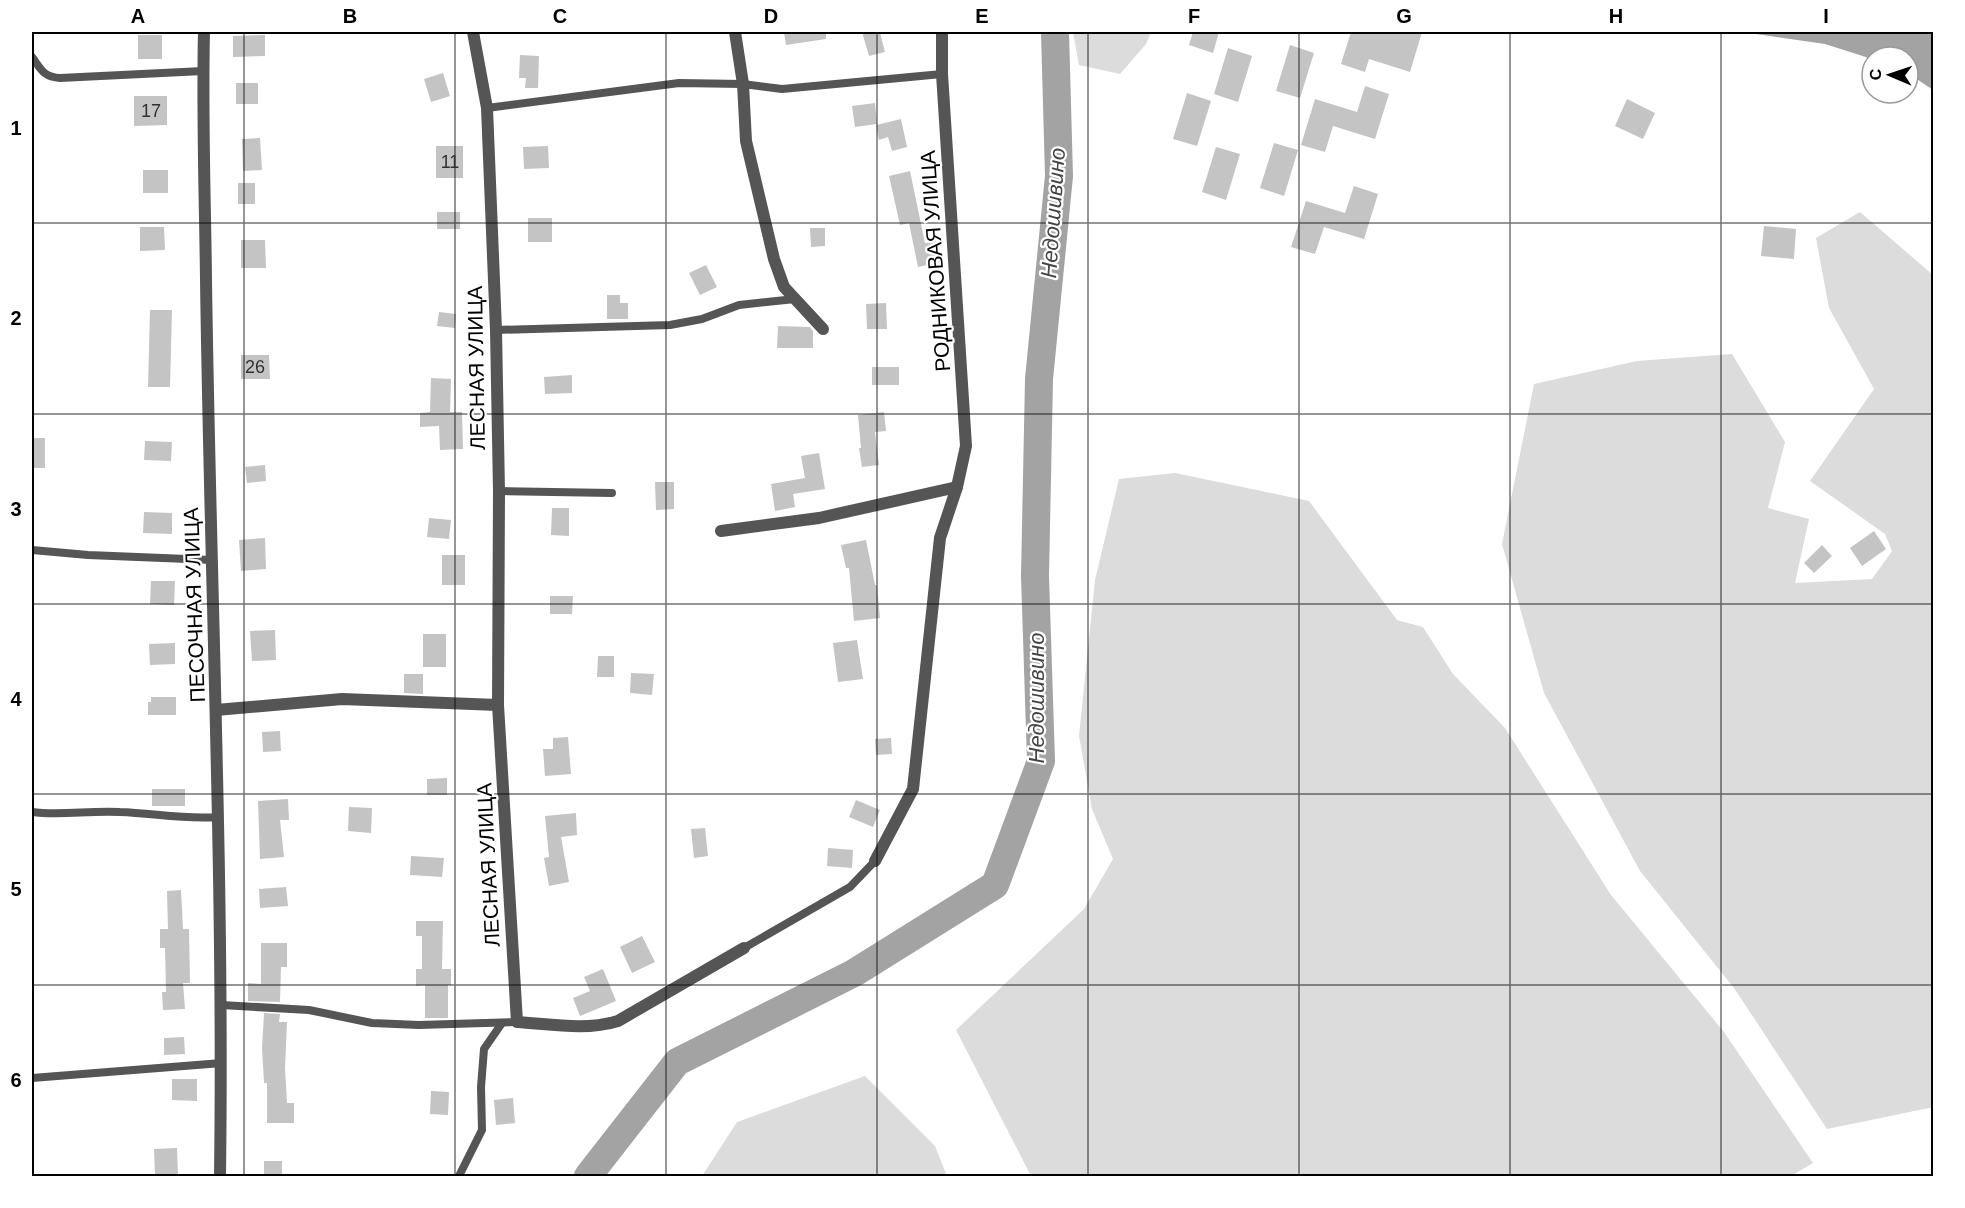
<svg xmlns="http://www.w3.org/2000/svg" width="1965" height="1208" font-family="Helvetica,sans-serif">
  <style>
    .green { fill: #dcdcdc }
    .water { fill: #a3a3a3 }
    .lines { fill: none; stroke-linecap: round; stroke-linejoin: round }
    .river { stroke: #a3a3a3; stroke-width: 28 }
    .building { fill: #c4c4c4 }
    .lane { stroke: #555; stroke-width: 8 }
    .street { stroke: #555; stroke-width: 12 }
    .grid { fill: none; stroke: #000; stroke-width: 1.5; stroke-opacity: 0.55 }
    .labels { text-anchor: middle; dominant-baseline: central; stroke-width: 4.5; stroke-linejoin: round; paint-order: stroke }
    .number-label { font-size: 18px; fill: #313131 }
    .street-label { font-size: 21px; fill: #000; stroke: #fff }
    .water-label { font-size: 22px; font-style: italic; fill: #444; stroke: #fff }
    .neatline { fill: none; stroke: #000; stroke-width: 2 }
    .grid-label { font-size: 20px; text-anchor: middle; font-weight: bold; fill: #000 }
  </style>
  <rect width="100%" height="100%" fill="#fff"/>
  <!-- green -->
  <g class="green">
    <path d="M1073 32H1151L1146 44 1120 74 1079 65Z"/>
    <path d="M1860 212 1933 275 1934 1107 1827 1129 1734 988 1640 871 1544 693 1502 544 1534 384 1637 361 1732 354 1785 442 1768 508 1809 519 1795 583 1872 579 1892 551 1885 534 1810 481 1874 389 1829 308 1816 238Z"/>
    <path d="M1175 473 1309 501 1397 620 1423 627 1453 674 1505 728 1611 895 1724 1032 1813 1163 1791 1176H1031L956 1030 1084 909 1113 859 1092 809 1079 736 1095 580 1119 479Z"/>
    <path d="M865 1076 935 1146 947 1176H702L737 1122Z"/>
  </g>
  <!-- water -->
  <path class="water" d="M1752 32H1933V90L1908 73V57H1872V59L1825 44 1756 34Z"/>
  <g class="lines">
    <!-- river -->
    <path class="river" d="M588 1176 677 1062 854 973 995 885 1041 761 1035 576 1039 379 1059 176 1055 32"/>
  </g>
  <!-- building -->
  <g class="building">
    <path d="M784 32H826V39L786 45Z"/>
    <path d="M862 32H880L885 52 869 56Z"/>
    <path d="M1193 32H1219L1213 53 1189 45Z"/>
    <path d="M1351 32H1422L1410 72 1369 59 1365 72 1341 64Z"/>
    <rect x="138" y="35" width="24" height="24"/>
    <path d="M265 35V56L233 57V36Z"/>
    <path d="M1290 45 1314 53 1300 98 1276 91Z"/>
    <path d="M1228 48 1252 56 1238 102 1214 94Z"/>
    <path d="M520 55 539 56 538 88H525L526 78H519Z"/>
    <path d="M443 73 450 96 431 102 424 79Z"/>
    <rect x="236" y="83" width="22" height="21"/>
    <path d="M1365 86 1389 94 1375 139 1333 126 1325 152 1301 145 1315 99 1357 112Z"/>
    <path d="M1187 93 1211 101 1197 146 1173 139Z"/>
    <path d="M134 96H167V125L134 126Z"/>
    <path d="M1627 99 1655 113 1643 139 1615 126Z"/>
    <path d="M875 103 877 124 855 127 852 106Z"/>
    <path d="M901 119 907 147 892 151 888 137 879 140 876 125Z"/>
    <path d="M260 138 262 170 243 171 242 139Z"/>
    <path d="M1274 143 1298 150 1284 196 1260 188Z"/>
    <rect x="436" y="146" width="27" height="32"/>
    <path d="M548 146 549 168 524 169 523 147Z"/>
    <path d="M1216 147 1240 154 1226 200 1202 192Z"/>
    <rect x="143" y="170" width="25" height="23"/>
    <path d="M910 171 925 243 936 241 941 262 918 267 909 223 900 225 889 176Z"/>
    <rect x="238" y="183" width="17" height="21"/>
    <path d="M1354 186 1378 194 1364 239 1324 227 1315 254 1291 247 1306 201 1345 213Z"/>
    <rect x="437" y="212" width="23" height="17"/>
    <rect x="528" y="218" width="24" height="24"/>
    <path d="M1764 226 1796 229 1794 259 1761 256Z"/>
    <path d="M140 227H164L165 250 140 251Z"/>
    <path d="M810 228H825V246L811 247Z"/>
    <path d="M241 240H265L266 268H241Z"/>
    <path d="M706 265 717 287 700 295 689 273Z"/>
    <path d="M607 295H620V303H628V319H607Z"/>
    <path d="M886 303 887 329H867L866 304Z"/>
    <path d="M150 310H172L170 387H148Z"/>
    <path d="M439 312 456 314 455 328 437 326Z"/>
    <path d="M778 326 810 327 813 331V348H777Z"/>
    <path d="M241 355H269L270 379H241Z"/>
    <rect x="872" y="367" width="27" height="18"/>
    <path d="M572 375V393L545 394 544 377Z"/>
    <path d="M431 378 451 379 450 412H462L463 449 440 450 439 426 420 427V413L430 412Z"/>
    <path d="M884 412 886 431 875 432 879 465 862 467 859 448H861L858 415Z"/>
    <rect x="32" y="438" width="13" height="30"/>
    <path d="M145 441 172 442 171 461 144 460Z"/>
    <path d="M819 453 825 489 793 494 795 507 775 511 771 484 805 478 801 456Z"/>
    <path d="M265 465 266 481 247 483 245 467Z"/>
    <path d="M655 482H674V509L656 510Z"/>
    <path d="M552 508H569V536L551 535Z"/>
    <path d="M144 512 172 513V534L143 533Z"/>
    <path d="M429 518 451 520 449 539 427 537Z"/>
    <path d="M1874 531 1886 549 1862 566 1850 548Z"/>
    <path d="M265 538 266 569 241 571 239 540Z"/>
    <path d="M866 540 875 585H877L880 618 854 621 849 568H846L841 545Z"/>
    <path d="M1822 545 1832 556 1814 573 1804 563Z"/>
    <rect x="442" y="555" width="23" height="30"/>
    <path d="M151 581H175L174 605 150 604Z"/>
    <path d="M550 596H573L572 614H550Z"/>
    <path d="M275 630 276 660 252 661 250 631Z"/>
    <rect x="423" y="634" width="23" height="33"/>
    <path d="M857 640 863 679 838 682 833 643Z"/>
    <path d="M175 643V664L150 665 149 644Z"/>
    <path d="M598 656H614V677H597Z"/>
    <path d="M631 673 654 674 652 695 630 693Z"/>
    <path d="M404 674H423V694L404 693Z"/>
    <path d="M151 697H176V715H148V702H151Z"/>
    <path d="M280 731 281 751 263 752 262 732Z"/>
    <path d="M568 737 571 774 545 776 543 749H553V738Z"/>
    <path d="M891 738 892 754 876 755 875 739Z"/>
    <path d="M447 778V795H427V779Z"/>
    <rect x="152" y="789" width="33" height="17"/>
    <path d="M288 799 289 820H280L284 857 260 859 258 801Z"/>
    <path d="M856 800 880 810 873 827 849 817Z"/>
    <path d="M349 807 372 808 371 833 348 831Z"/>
    <path d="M576 813 577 835 561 837 569 882 549 886 544 858 549 857 545 816Z"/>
    <path d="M705 828 708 856 694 858 691 829Z"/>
    <path d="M828 848 853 850 852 868 827 866Z"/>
    <path d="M411 856 444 858 442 877 410 875Z"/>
    <path d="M286 887 288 906 260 908 259 889Z"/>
    <path d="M181 890 183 929H189L190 983H183L185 1009 163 1010 162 992H166L165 948H160V929H168L167 891Z"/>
    <path d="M416 921H443L442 969H451V985H448V1018H425V985L416 986V969H422V936H416Z"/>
    <path d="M642 936 655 962 632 973 620 947Z"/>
    <path d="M261 943H287V967H281L280 1002 248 1001V983L261 984Z"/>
    <path d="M603 969 616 1001 580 1016 573 998 590 991 584 977Z"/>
    <path d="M264 1013 280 1014 279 1022H287L285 1068 287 1103H294V1123H267V1083H264L262 1048Z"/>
    <path d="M184 1037 185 1054 164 1055V1038Z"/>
    <path d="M172 1079H197V1101L172 1100Z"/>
    <path d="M431 1091 449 1092 448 1115 430 1114Z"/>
    <path d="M513 1098 515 1123 496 1125 494 1100Z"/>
    <path d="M177 1148 178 1176H155L154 1149Z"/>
    <rect x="264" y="1161" width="18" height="15"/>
  </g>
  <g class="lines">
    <!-- lane -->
    <g class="lane">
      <path d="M32 57C41 69 43 77 60 78L203 71"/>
      <path d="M487 108 679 83 743 84 782 89 942 74"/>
      <path d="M496 330 670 325 702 319 739 305 795 299"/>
      <path d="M499 491 612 493"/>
      <path d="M32 550 88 555 212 560"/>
      <path d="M32 812C61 816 90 810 120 812 153 813 185 820 218 817"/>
      <path d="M744 948 850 887 875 861"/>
      <path d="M221 1005 309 1010 372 1023 419 1025 517 1022"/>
      <path d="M32 1078 222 1063"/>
      <path d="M459 1176 482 1130 481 1087 484 1049 502 1023"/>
    </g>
    <!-- street -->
    <g class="street">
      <path d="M204 32C202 114 205 196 206 279 210 578 224 877 220 1176"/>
      <path d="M473 32 487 108 496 330 499 491 498 705 517 1022C550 1024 586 1031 618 1021L744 948"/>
      <path d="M735 32 743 84 746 141 774 259 784 287 823 329"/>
      <path d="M721 531 819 518 957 487"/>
      <path d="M216 710 342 699 498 705"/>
      <path d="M875 861 913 789 940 538 957 487 966 446 942 74V32"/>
    </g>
  </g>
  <!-- grid -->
  <path class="grid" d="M244 32V1176M455 32V1176M666 32V1176M877 32V1176M1088 32V1176M1299 32V1176M1510 32V1176M1721 32V1176M32 223H1934M32 414H1934M32 604H1934M32 794H1934M32 985H1934"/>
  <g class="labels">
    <!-- number labels -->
    <g class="number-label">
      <text x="151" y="111">17</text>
      <text x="450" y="162">11</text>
      <text x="255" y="367">26</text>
    </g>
    <!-- street labels -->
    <g class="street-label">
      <text transform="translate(935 261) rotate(-94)">РОДНИКОВАЯ УЛИЦА</text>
      <text transform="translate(476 368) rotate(-91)">ЛЕСНАЯ УЛИЦА</text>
      <text transform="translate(194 605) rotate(-92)">ПЕСОЧНАЯ УЛИЦА</text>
      <text transform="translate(488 865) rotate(-93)">ЛЕСНАЯ УЛИЦА</text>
    </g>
    <!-- water labels -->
    <g class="water-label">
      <text transform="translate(1053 213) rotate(-86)">Недошивино</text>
      <text transform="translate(1036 698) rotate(-90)">Недошивино</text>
    </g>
  </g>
  <!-- border -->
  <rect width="1965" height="1208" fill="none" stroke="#ffffff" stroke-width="66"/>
  <!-- north arrow -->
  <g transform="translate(1890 75) rotate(272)"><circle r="28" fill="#ffffff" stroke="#999999" stroke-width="1.5"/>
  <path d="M0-4.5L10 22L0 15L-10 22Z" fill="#000000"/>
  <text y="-9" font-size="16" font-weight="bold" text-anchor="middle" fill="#000000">С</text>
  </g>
  <rect x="33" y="33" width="1899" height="1142" class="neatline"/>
  <g class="grid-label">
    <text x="138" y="23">A</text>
    <text x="350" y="23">B</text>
    <text x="560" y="23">C</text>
    <text x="771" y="23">D</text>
    <text x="982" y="23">E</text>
    <text x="1194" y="23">F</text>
    <text x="1404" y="23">G</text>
    <text x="1616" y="23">H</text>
    <text x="1826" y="23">I</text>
    <text x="16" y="135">1</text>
    <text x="16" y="325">2</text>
    <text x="16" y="516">3</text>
    <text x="16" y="706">4</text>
    <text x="16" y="896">5</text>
    <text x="16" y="1087">6</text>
  </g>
</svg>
